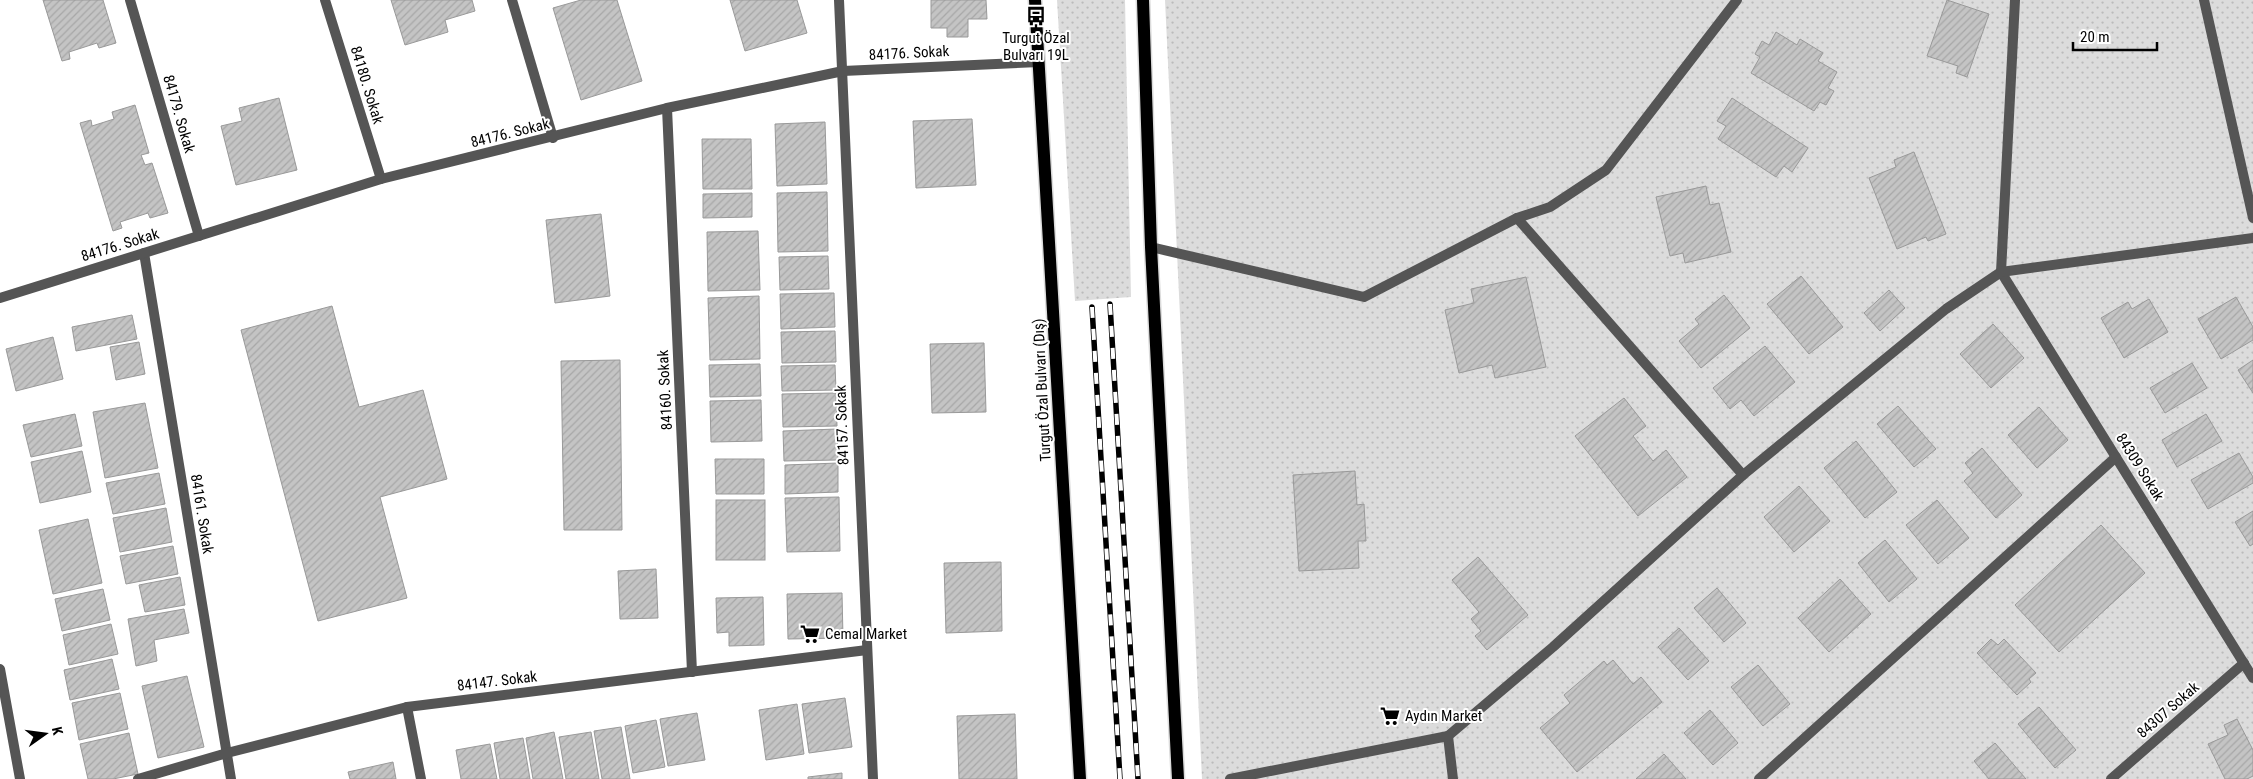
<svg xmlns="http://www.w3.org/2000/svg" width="2253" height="779" font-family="'Roboto Condensed',sans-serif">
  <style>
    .green { fill: url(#green-dots) }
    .building { fill: url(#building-hatch); stroke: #999 }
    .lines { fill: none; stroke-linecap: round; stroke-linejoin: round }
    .primary-casing { stroke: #dbdbdb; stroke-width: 15 }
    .street { stroke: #555; stroke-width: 10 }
    .primary { stroke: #000; stroke-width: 12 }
    .rail-casing { stroke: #000; stroke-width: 5.5 }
    .rail { stroke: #fff; stroke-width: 4; stroke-dasharray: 11; stroke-linecap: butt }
    .labels { text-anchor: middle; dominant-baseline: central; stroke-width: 4; stroke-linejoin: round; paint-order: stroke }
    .poi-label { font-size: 15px; fill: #000; stroke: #fff; text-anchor: start }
    .street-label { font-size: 15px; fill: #000; stroke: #fff }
  </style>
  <defs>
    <pattern id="green-dots" width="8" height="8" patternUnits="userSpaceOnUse" patternTransform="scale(1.25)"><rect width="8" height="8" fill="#dcdcdc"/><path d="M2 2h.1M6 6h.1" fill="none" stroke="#bbb" stroke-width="1.8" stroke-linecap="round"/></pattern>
    <pattern id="building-hatch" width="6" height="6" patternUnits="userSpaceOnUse" patternTransform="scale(1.25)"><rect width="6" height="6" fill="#c4c4c4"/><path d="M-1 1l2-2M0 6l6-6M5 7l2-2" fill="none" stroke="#a7a7a7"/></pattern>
  </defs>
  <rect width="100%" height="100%" fill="#fff"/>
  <!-- green -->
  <g class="green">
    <path d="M1057 0H1125L1131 297 1075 301Z"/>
    <path d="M1165 0H2253V779H1202Z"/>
  </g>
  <!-- building -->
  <g class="building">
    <path d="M43 0H103L116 43 99 48 97 43 69 52 70 59 62 61Z"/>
    <path d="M391 0H472L475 11 445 20 448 32 405 45Z"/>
    <path d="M581 0H617L642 81 581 100 553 8Z"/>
    <path d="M730 0H797L807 33 745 51Z"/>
    <path d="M931 0H986L987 19H968V37H947V28H931Z"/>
    <path d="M1947 0 1989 14 1967 77 1956 73 1958 66 1927 56Z"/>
    <path d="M1776 32 1797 45 1800 39 1823 53 1818 61 1837 72 1828 88 1834 91 1826 105 1820 102 1814 111 1751 73 1760 57 1755 54 1762 41 1769 45Z"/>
    <path d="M279 98 297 170 236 185 221 126 242 121 239 108Z"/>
    <path d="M1732 98 1808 148 1792 172 1784 166 1776 177 1718 139 1726 126 1717 121Z"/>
    <path d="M135 105 149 153 141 155 145 165 152 163 168 213 150 218 148 213 120 222 122 228 113 231 80 123 91 120 92 126 114 119 112 112Z"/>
    <path d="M972 119 976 185 916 188 913 121Z"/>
    <path d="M825 122 827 184 777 186 775 124Z"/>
    <path d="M702 139H751L752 189H703Z"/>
    <path d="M1914 152 1946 234 1928 241 1926 237 1897 249 1869 178 1896 167 1894 160Z"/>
    <path d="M1706 186 1710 205 1719 203 1731 252 1685 263 1683 253 1670 256 1656 197Z"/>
    <path d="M827 192 828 251 778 252 777 193Z"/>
    <path d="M752 193V217L703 218V194Z"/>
    <path d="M601 214 610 296 555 303 546 220Z"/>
    <path d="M758 231 760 290 708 291 707 232Z"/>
    <path d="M828 256 829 289 780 290 779 257Z"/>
    <path d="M1801 276 1843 327 1809 354 1767 304Z"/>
    <path d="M1526 277 1546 367 1495 378 1492 365 1459 373 1445 310 1474 303 1471 289Z"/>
    <path d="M1889 290 1905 308 1880 331 1864 313Z"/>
    <path d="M830 293H834L835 327 781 329 780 294Z"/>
    <path d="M1724 295 1750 328 1701 368 1679 341 1699 324 1695 319Z"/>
    <path d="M759 296 760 359 710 360 708 298Z"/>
    <path d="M2236 297 2253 327V340L2221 359 2198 319Z"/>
    <path d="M2149 299 2168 332 2124 358 2101 318 2128 302 2132 309Z"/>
    <path d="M332 306 359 407 423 390 447 479 380 497 407 598 318 621 241 330Z"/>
    <path d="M132 315 137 339 76 351 72 327Z"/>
    <path d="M1993 324 2024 358 1991 388 1960 354Z"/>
    <path d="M835 331 836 362 782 363 781 332Z"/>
    <path d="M53 337 63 379 16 391 6 349Z"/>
    <path d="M139 342 145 374 116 380 110 347Z"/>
    <path d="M984 343 986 412 932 413 930 344Z"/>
    <path d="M1765 346 1795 382 1754 416 1741 400 1730 409 1713 388Z"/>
    <path d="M620 360 622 530H564L561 361Z"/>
    <path d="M2253 360V393L2238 370Z"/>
    <path d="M2192 363 2207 388 2165 413 2150 388Z"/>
    <path d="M760 364 761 396 710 397 709 365Z"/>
    <path d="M835 365 836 390 782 391 781 366Z"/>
    <path d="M836 393 837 426 783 427 782 394Z"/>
    <path d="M1624 398 1646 426 1633 436 1653 461 1666 450 1687 477 1638 516 1575 436Z"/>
    <path d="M761 400 762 441 711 442 710 401Z"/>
    <path d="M145 403 158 468 105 478 93 412Z"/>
    <path d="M1898 406 1936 449 1914 467 1877 424Z"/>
    <path d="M2039 407 2068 440 2037 468 2008 435Z"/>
    <path d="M75 414 82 446 31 457 23 425Z"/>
    <path d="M2206 414 2222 441 2177 467 2162 440Z"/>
    <path d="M837 429 838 460 784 461 783 431Z"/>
    <path d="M1856 441 1897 492 1865 518 1824 468Z"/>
    <path d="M1982 448 2022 495 1996 518 1964 481 1973 473 1965 463Z"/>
    <path d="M82 451 91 492 40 503 31 462Z"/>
    <path d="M2239 453 2253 477V483L2208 509 2191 480Z"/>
    <path d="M715 459H764V494H716Z"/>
    <path d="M838 463V492L785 494V465Z"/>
    <path d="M1355 471 1357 505 1364 504 1366 541H1358L1359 568 1299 571 1293 475Z"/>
    <path d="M159 473 165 504 113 514 106 483Z"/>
    <path d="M1799 486 1830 521 1794 552 1764 517Z"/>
    <path d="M839 497 840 551 787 552 785 498Z"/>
    <rect x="716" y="500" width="49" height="60"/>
    <path d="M1937 500 1969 538 1938 564 1906 525Z"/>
    <path d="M166 508 172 542 120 552 113 518Z"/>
    <path d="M2253 511V544L2250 546 2235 522Z"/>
    <path d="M88 519 102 583 53 594 39 530Z"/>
    <path d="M2101 525 2145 573 2059 652 2015 605Z"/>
    <path d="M1885 540 1917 579 1889 602 1858 563Z"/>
    <path d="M173 546 178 574 126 584 120 556Z"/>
    <path d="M1478 557 1528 615 1487 650 1475 636 1481 631 1471 619 1479 612 1452 580Z"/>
    <path d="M1001 562 1002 631 946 633 944 563Z"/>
    <path d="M656 569 658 618 620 619 618 571Z"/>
    <path d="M180 577 185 605 145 612 139 585Z"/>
    <path d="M1840 579 1871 614 1829 652 1798 618Z"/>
    <path d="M1717 588 1746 623 1724 642 1694 608Z"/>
    <path d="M103 589 110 620 62 631 55 599Z"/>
    <path d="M842 593 843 638 788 639 787 594Z"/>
    <path d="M763 597 764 645 729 646V632L717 633 716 598Z"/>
    <path d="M184 609 189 633 154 640 157 661 136 666 128 619Z"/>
    <path d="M111 624 118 654 69 665 63 635Z"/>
    <path d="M1679 628 1709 661 1688 680 1658 647Z"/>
    <path d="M1991 639 1998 645 2004 639 2036 673 2029 679 2031 682 2017 695 1977 653Z"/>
    <path d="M112 659 119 689 70 700 64 670Z"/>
    <path d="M1613 660 1633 684 1641 677 1662 702 1577 772 1540 728 1570 703 1564 695 1604 661 1607 665Z"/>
    <path d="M1758 665 1790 704 1763 726 1731 687Z"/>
    <path d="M187 676 204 747 158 758 142 686Z"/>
    <path d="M120 693 128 729 79 740 72 703Z"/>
    <path d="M845 698 852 747 809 753 802 704Z"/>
    <path d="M797 704 804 754 766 760 759 710Z"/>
    <path d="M2039 707 2076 750 2055 768 2018 724Z"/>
    <path d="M1710 710 1738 743 1713 765 1684 733Z"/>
    <path d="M697 713 705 760 668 766 660 719Z"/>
    <path d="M1015 714 1017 779H959L957 716Z"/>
    <path d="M2237 719 2253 750V776L2247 779H2225L2208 744 2228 735 2224 725Z"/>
    <path d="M656 720 665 767 633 773 625 726Z"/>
    <path d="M621 727 630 779H602L594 731Z"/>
    <path d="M554 732 563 779H533L526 738Z"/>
    <path d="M591 732 599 779H566L559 737Z"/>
    <path d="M129 733 138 774 113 779H88L80 744Z"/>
    <path d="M523 738 530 779H500L494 743Z"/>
    <path d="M1995 743 2026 779H1989L1974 761Z"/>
    <path d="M490 744 497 779H461L456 750Z"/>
    <path d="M1664 754 1686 779H1636Z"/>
    <path d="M393 762 396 779H350L348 772Z"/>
    <path d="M842 773V779H808V777Z"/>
  </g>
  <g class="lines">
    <defs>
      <g id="primary">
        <path d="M1035 0 1080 779"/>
        <path d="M1143 0 1151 247 1178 779"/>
      </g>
    </defs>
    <!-- primary casing -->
    <use href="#primary" class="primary-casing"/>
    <!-- street -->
    <g class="street">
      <path d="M130 0 199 236"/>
      <path d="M325 0 381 179"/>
      <path d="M512 0 553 138"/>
      <path d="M839 0 873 779"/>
      <path d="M2015 0 2001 272 2253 678"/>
      <path d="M2204 0 2253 218"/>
      <path d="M667 108 692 672"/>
      <path d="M1517 218 1743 475"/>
      <path d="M1151 247 1364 297 1517 218 1550 207 1606 170 1737 0"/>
      <path d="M144 253 231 779"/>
      <path d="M0 298 381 179 667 108 843 71 1039 62"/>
      <path d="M0 669 20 779"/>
      <path d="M407 707 421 779"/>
      <path d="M1448 736 1453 779"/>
      <path d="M138 779 227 753 407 707 867 650"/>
      <path d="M1230 779 1448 736 1553 647 1743 475 1946 309 2001 272 2253 238"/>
      <path d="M1759 779 2116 457"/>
      <path d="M2111 779 2244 663"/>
    </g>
    <!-- primary -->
    <use href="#primary" class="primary"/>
    <defs>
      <g id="rail">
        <path d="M1110 304 1138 779"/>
        <path d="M1092 307 1120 779"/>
      </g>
    </defs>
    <!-- rail casing -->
    <use href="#rail" class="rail-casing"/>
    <!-- rail -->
    <use href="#rail" class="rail"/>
  </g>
  <!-- icons -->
  <defs>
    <symbol id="bus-bare" viewBox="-9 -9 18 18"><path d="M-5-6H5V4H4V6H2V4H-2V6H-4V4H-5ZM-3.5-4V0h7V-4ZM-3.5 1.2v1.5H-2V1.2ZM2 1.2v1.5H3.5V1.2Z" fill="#000" stroke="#fff" stroke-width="2.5" paint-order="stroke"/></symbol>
    <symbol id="supermarket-bare" viewBox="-9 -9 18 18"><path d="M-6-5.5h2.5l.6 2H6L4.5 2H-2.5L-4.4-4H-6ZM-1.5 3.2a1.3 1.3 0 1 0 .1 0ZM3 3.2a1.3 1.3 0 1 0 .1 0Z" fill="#000" stroke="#fff" stroke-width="2.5" paint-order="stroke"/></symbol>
  </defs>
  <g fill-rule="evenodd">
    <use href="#bus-bare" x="1022" y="2" width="28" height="28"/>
    <use href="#supermarket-bare" x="796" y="620" width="28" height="28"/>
    <use href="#supermarket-bare" x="1376" y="702" width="28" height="28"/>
  </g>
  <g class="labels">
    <!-- poi labels -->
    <g class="poi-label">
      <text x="1036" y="38" text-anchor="middle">Turgut Özal<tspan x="1036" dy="17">Bulvarı 19L</tspan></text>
      <text x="825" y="634">Cemal Market</text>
      <text x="1405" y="716">Aydın Market</text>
    </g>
    <!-- street labels -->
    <g class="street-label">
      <text transform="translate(909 53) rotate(-3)">84176. Sokak</text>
      <text transform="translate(367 85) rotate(73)">84180. Sokak</text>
      <text transform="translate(179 114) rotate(74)">84179. Sokak</text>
      <text transform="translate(510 133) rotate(-14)">84176. Sokak</text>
      <text transform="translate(120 245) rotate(-17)">84176. Sokak</text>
      <text transform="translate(665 390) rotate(-93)">84160. Sokak</text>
      <text transform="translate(1042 390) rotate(-93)">Turgut Özal Bulvarı (Dış)</text>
      <text transform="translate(842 425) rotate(-92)">84157. Sokak</text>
      <text transform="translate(2140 467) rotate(58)">84309 Sokak</text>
      <text transform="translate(202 514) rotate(81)">84161. Sokak</text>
      <text transform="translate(497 681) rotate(-7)">84147. Sokak</text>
      <text transform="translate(2168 710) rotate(-41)">84307 Sokak</text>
    </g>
  </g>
  <!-- north arrow -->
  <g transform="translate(45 734) rotate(76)" stroke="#ffffff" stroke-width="4" paint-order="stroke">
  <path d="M0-4L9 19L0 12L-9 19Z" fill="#000000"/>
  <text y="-8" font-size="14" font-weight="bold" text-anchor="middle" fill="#000000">K</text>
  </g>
  <!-- scale -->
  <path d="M2073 42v8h84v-8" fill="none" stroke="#000000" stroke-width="2.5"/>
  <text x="2080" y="42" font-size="15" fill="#000000" stroke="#ffffff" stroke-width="4" paint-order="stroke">20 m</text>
</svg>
